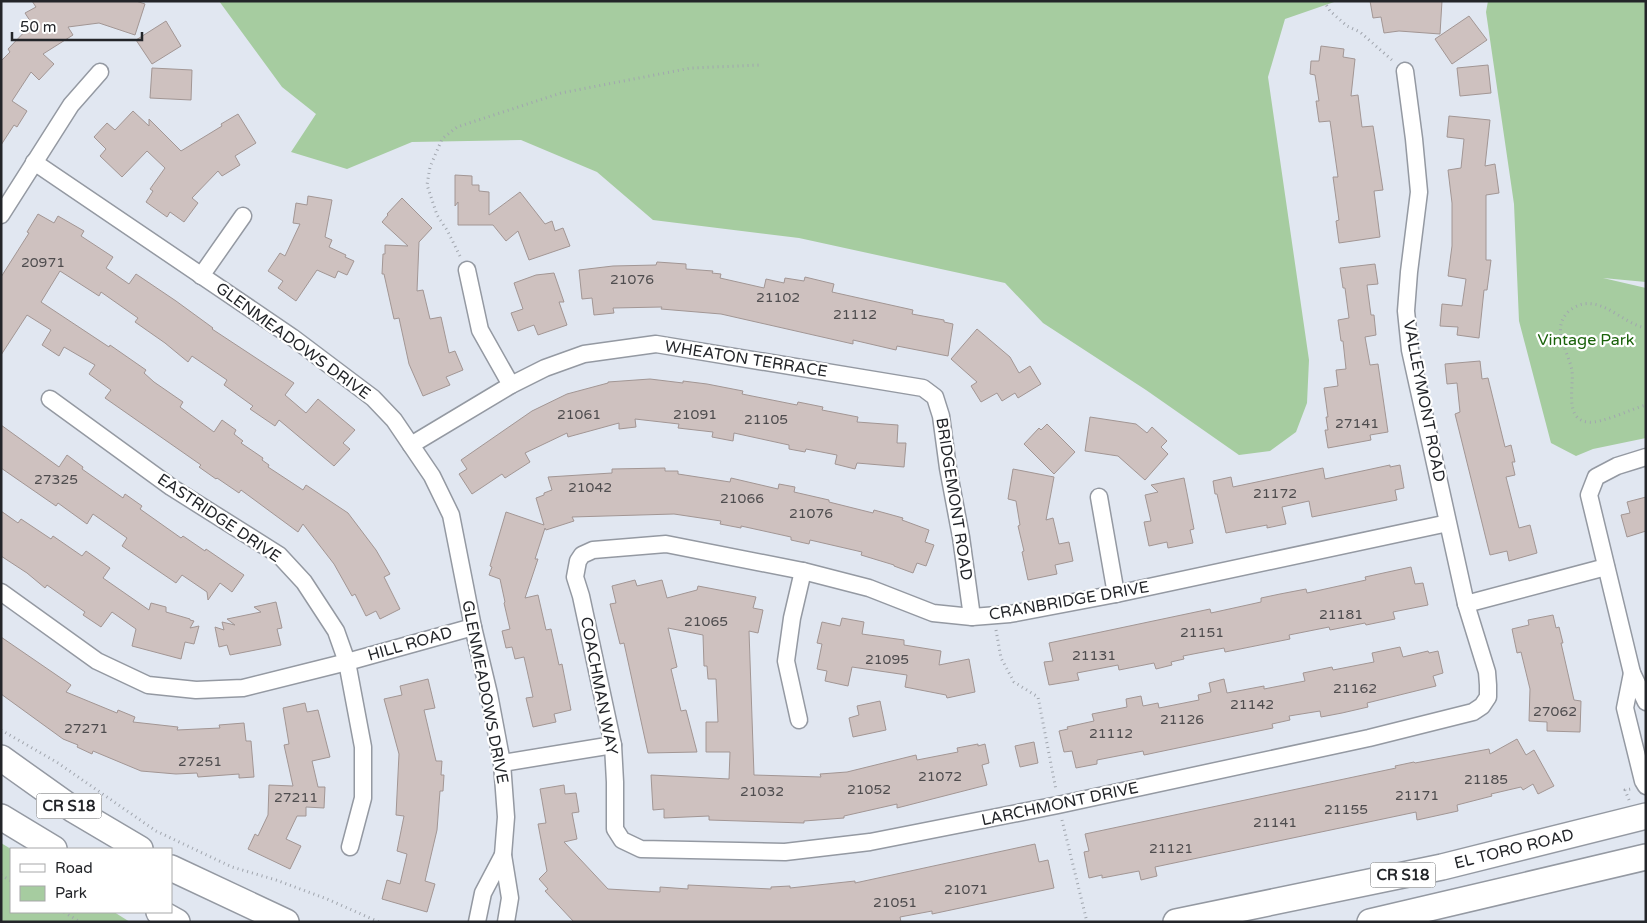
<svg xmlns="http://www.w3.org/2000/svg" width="1647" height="923" font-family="'Varela Round',sans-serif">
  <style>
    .green { fill: #a6cca0 }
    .building { fill: #cec1bf; stroke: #a29694 }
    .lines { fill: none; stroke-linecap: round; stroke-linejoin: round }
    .minor-casing { stroke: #9499a2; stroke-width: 19 }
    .primary-casing { stroke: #9499a2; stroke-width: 28 }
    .path { stroke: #a1a6ae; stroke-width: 3; stroke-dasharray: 1 4; stroke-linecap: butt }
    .minor { stroke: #fff; stroke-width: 16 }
    .primary { stroke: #fff; stroke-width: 25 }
    .labels { text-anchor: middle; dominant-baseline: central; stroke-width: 4.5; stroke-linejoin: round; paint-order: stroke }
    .number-label { font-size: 14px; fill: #4e4c4e }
    .shield { fill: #fff; stroke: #656669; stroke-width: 1 }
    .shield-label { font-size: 15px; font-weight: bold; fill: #232529 }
    .park-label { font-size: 16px; fill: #1a620b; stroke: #fff }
    .street-label { font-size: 16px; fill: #232529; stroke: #fff }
  </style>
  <rect width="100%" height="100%" fill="#e1e7f1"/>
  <!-- green -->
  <g class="green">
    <path d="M219 1H1337L1285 19 1268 77 1309 360 1307 403 1296 432 1270 451 1239 455 1146 390 1043 323 1005 283 799 238 653 220 597 172 521 140 412 142 347 169 291 152 316 114 282 87Z"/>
    <path d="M1488 1H1646V282L1603 278 1646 288V438L1593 449 1576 456 1551 443 1519 321 1514 204 1486 12Z"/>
    <path d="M1 843 11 849V912H114L130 922H1Z"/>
  </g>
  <!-- building -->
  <g class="building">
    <path d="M32 1H136L145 4 135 35 99 23 68 27 73 35 43 54 54 64 39 80 31 72 12 101 27 111 17 127 14 125 1 145V61L10 52 8 49 32 24 25 13 36 7Z"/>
    <path d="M1370 1H1442L1440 34 1399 31 1384 33 1381 17 1373 18Z"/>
    <path d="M1469 16 1487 40 1452 64 1435 39Z"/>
    <path d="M166 21 181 46 152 64 136 40Z"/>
    <path d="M1321 46 1344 49 1343 57 1355 59 1351 96 1358 95 1362 127 1373 126 1383 190 1374 191 1380 237 1339 243 1336 221 1339 220 1333 177H1338L1330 121 1319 122 1316 101H1319L1315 75 1310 74 1311 61H1319Z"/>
    <path d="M1488 65 1491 93 1460 96 1457 68Z"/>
    <path d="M152 68 192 70 191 100 150 98Z"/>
    <path d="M133 111 149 126V119L181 151 222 126 221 124 238 114 256 143 235 156 240 165 222 176 218 171 192 198 198 203 184 222 170 212 167 217 146 202 153 191 150 189 165 168 147 151 122 177 100 156 106 149 94 137 107 123 115 130Z"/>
    <path d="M1449 116 1490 120 1485 166 1495 164 1499 193 1486 195V260H1491L1487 290H1484L1479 338 1457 335 1458 327 1440 326 1442 304 1462 306 1466 279 1448 276 1452 246V203L1448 170 1461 168 1464 139 1447 137Z"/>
    <path d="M455 175 472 176V185H479V191L489 192V215L520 192 545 224 552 221 555 231 563 228 570 246 529 260 518 231 506 241 493 225H458V202L455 206Z"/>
    <path d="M308 196 332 200 325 237 332 240 329 247 346 255 345 257 354 261 347 275 338 271 335 278 317 270 296 301 278 288 283 281 268 271 280 253 285 256 300 224 293 223 296 203 307 205Z"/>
    <path d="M402 198 432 228 419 242 417 291 423 290 430 319 441 317 449 353 455 351 463 370 446 377 450 385 423 396 409 364 399 318 394 319 384 274H382L383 254H385V245L408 246 382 222 388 215 387 214Z"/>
    <path d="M38 214 54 223 58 216 84 231 81 236 113 257 106 268 129 284 136 274 176 301 213 328 212 329 294 383 285 395 306 413 318 399 355 430 343 443 350 449 334 466 279 420 275 426 250 409 253 406 224 385 227 380 192 356 188 362 165 343 135 322 138 318 101 292 99 296 60 271 41 302 109 347 110 345 146 370 144 373 154 382 183 402 180 407 214 432 222 420 236 430 234 434 243 441 241 443 263 458 262 460 269 465 268 467 303 490 306 485 348 513 376 550 390 574 384 577 400 609 380 619 376 611 366 616 355 594 352 596 334 564 303 524 298 532 241 490 239 493 217 478 216 479 199 467 201 465 105 398 111 390 89 374 95 365 64 347 59 356 42 345 51 330 27 315 1 355V277L29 233 27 232Z"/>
    <path d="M657 262 686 264V269L713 271 712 273 721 274 720 278 764 288 766 279 784 283 785 278 804 281 805 277 834 284 832 292 913 310 912 314 944 320V322L953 324 948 356 897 346 896 350 853 340V344L721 314 661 309 662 307 613 308 614 313 594 315 592 298 582 299 579 270 613 266 656 265Z"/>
    <path d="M1375 264 1378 284 1367 285 1371 315H1374L1376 335 1365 337 1370 365 1378 364 1388 432 1370 435 1371 440 1328 448 1325 430H1328L1326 417H1328L1324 388 1338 386 1336 370 1346 369 1343 341H1341L1338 320 1349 318 1345 288H1343L1340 268Z"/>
    <path d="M554 273 564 302H559L567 325 538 335 534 325 518 331 511 313 523 309 514 283 536 275Z"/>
    <path d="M977 329 1010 357 1019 373 1030 366 1041 384 1018 398 1015 393 1002 401 997 393 981 402 971 386 977 382 951 359Z"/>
    <path d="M1480 361 1482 379 1488 378 1505 447 1511 445 1515 462H1512L1515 475 1506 477 1519 528 1530 525 1537 553 1509 561 1507 551 1490 555 1455 414 1460 412 1457 383 1447 384 1445 364Z"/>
    <path d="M650 379 683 383V381L707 384 743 391 742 394 797 405 798 402 823 407 822 410 858 417 857 422 898 425 897 443H906L904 467 857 463 855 469 835 464 837 455 806 449 805 452 789 449V445L734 433 733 441 712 437 713 432 678 428 679 424 635 419 636 427 619 429V423L568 437 567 433 525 453 530 462 505 478 502 474 472 494 459 474 467 469 461 460 532 411 567 394 608 383V382Z"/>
    <path d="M1090 417 1136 424 1147 433 1152 427 1167 441 1161 447 1168 454 1145 480 1118 456 1085 451Z"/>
    <path d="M1047 424 1075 452 1054 474 1024 444 1039 428 1041 430Z"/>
    <path d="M1 425 59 467 67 455 83 467 82 469 123 498 125 494 142 506 140 509 181 538 183 536 205 551 206 549 244 575 232 592 220 583 208 600 207 592 182 575 176 583 122 546 127 538 93 514 87 524 58 503 56 506 1 468Z"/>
    <path d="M1390 465V467L1400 465 1404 488 1395 490 1397 500 1312 517 1309 501 1282 507 1286 524 1267 528V525L1226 533 1217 494H1215L1213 481 1231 477 1233 487 1323 468 1325 479Z"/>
    <path d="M665 468V471H678V474L730 482 731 478 778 489 779 484 795 487 794 492 829 500V502L873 513 874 510 903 518 902 520 929 530 925 542 934 545 926 566 917 563 913 573 894 566V565L861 555 862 552 810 540 809 544 791 540V537L741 526V528L720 524 721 521 674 514 572 517 574 521 546 530 545 528 535 559H538L525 598 538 595 546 630 551 629 559 665 562 664 571 710 554 714 556 722 533 727 526 698 533 697 524 657 515 659 512 647 506 648 502 631 510 629 504 603 505 602 500 579 489 575 492 567 490 566 506 512 544 525 536 498 544 495V493L552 490 548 477 612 473V469Z"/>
    <path d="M1013 469 1054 477 1046 520 1053 518 1059 544 1069 542 1073 561 1055 565 1057 574 1028 580 1022 552 1024 551 1018 526 1020 525 1016 501 1008 499Z"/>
    <path d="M1184 478 1194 529 1190 530 1193 543 1168 548 1167 542 1149 546 1144 522 1151 521 1145 495 1158 492 1151 485Z"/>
    <path d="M1646 497V531L1627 537 1621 515 1630 513 1627 502Z"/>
    <path d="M1 511 18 523 21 519 51 539 53 536 82 556 86 551 110 568 103 578 149 610 151 603 166 607V612L190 619V620L194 621 190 628 199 626 194 644 185 642 181 659 132 646 136 629 112 612 101 627 83 615 85 612 47 585 45 588 27 573 1 556Z"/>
    <path d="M1411 567 1415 584 1423 583 1428 605 1393 612 1395 619 1366 625 1365 623 1330 630 1329 627 1289 635 1290 639 1225 652 1224 648 1183 656 1184 659 1171 662 1172 665 1156 669 1154 663 1119 670 1118 665 1077 673 1079 680 1049 685 1044 662 1053 661 1049 643 1210 609 1211 613 1261 602V598L1280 594 1306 589 1307 593 1366 580 1365 577Z"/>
    <path d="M635 580 637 586 662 580 667 598 697 590 698 586 756 597 753 608 763 610 758 633 749 631 754 775 821 777 820 774 847 772 916 755 917 760 958 752 957 748 978 744V746L985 744 989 763 982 765 987 785 897 808V804L844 816V818L804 821V823L709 820V816L664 818V809L653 810 651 775 729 779 730 752H706V722H718L716 679H708L707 666H704L703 635 668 628 677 667 671 669 681 711 686 710 697 752 648 753 624 643 620 644 610 604 616 603 612 586Z"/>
    <path d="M276 602 282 628 277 629 281 645 230 655 227 645 219 647 215 627 224 630 222 622 235 625 227 619 261 612 254 607Z"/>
    <path d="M1553 615 1556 628 1559 627 1563 643H1561L1574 700 1581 701 1580 732 1547 731V722L1529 721 1530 689 1521 652 1517 653 1512 629 1529 625 1528 620Z"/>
    <path d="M842 618 864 622 862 634 904 640V645L941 651 939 665 969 659 975 692 947 698 946 695 905 687 907 675 852 667 848 686 825 681 827 671 817 669 822 644 817 643 822 622 840 626Z"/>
    <path d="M1 637 71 685 66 692 117 713 118 710 135 717 133 722 178 727 177 730 220 728 219 725 244 723 246 741H251L254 777 239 778V774L198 777 197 773 176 774 141 771 93 751 92 754 77 747 78 745 63 739 1 694Z"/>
    <path d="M1400 647 1403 657 1428 651 1429 653 1438 651 1443 673 1433 676 1436 686 1367 703 1368 707 1342 713 1321 717 1320 711 1289 716 1290 720 1272 724 1273 728 1144 755 1143 751 1097 760V764L1076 768 1072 751 1064 752 1059 731 1068 729 1067 727 1094 721 1092 714 1127 707 1126 699 1141 696 1143 706 1158 703 1159 708 1199 700 1198 695 1211 692 1209 683 1224 679 1227 693 1264 686V689L1305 681 1303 673 1332 667 1333 670 1374 662 1372 653Z"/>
    <path d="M428 679 435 708 424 710 436 761H442L441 775H444L443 791H440L437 830 425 881 435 884 427 912 382 899 387 880 400 884 407 854 397 851 404 816 396 815 399 754 384 699 402 695 400 686Z"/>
    <path d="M880 701 886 730 853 737 849 718 859 715 857 706Z"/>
    <path d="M305 703 307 712 318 710 330 757 312 761 318 787H325L324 808 306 807V816H297L286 839 301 846 290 869 248 849 255 834 258 836 268 815 269 785 293 786 284 745 289 744 283 708Z"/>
    <path d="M1517 739 1526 755 1534 750 1554 786 1538 794 1533 784 1523 790 1521 787 1491 794 1492 796 1457 805 1458 811 1417 820 1416 812 1155 867 1157 876 1141 880 1139 871 1102 878V875L1089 878 1084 852 1089 851 1085 834 1396 768 1395 766 1414 762 1415 763 1489 749 1490 754Z"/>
    <path d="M1034 742 1038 763 1020 767 1015 746Z"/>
    <path d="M564 785 565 794 576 793 579 812 572 813 577 839 564 842 608 889 660 892V887L688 889V885L771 889V887L790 886V888L855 881V883L1035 844 1039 862 1048 860 1054 888 932 914V911L900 917 901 922H574L545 891 548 889 539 879 547 871 538 824 546 823 540 789Z"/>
  </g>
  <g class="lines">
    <defs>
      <g id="minor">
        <path d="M1405 71 1414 139 1419 192 1409 272 1406 311 1410 350 1466 604 1487 672 1488 685V697L1482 706 1473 712 1369 738 1058 805 870 842 785 852 641 849 622 840 615 829V782L613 745 581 596 575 577 578 561 582 555 593 550 666 544 803 571 869 588 933 613 972 617 1010 614 1116 594 1448 523"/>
        <path d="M34 162 292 337 373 398 394 420 432 476 451 515 473 627 489 694 502 763 506 817 503 855 510 898 506 922"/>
        <path d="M1 215 71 105 100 72"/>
        <path d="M467 270 480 330 511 385"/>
        <path d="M201 276 243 216"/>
        <path d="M50 399 171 487 279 555 304 582 336 631 347 662 363 747V798L350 847"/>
        <path d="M411 445 511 385 545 368 584 354 656 344 923 388 935 397 941 416 948 468 961 537 972 617"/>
        <path d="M1646 457 1617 466 1596 477 1589 495 1632 673 1646 702"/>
        <path d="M1099 497 1116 594"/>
        <path d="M1 592 97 661 148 685 196 690 243 688 347 662 473 627"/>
        <path d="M1466 604 1606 567"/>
        <path d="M1632 673 1625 708 1643 781 1646 786"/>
        <path d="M799 720 786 661 792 618 803 571"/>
        <path d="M502 763 613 745"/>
        <path d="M477 922 483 893 503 855"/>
      </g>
      <g id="primary">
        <path d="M1 758 74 810 140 849"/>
        <path d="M1 817 54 849"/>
        <path d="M171 868 286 922"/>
        <path d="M159 912 177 922"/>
        <path d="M1176 922 1442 867 1646 816"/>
        <path d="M1370 922 1646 857"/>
      </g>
    </defs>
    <!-- minor casing -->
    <use href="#minor" class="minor-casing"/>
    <!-- primary casing -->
    <use href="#primary" class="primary-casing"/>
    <!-- path -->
    <g class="path">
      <path d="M1324 1 1330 11 1347 26 1360 32 1393 61"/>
      <path d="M460 256 447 230 437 215 427 185 430 167 442 139 457 127 561 93 691 68 761 65"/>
      <path d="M1646 328C1624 324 1606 300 1583 304 1578 305 1570 309 1567 313 1551 331 1569 352 1572 371 1574 386 1564 420 1588 422 1601 424 1631 409 1646 405"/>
      <path d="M996 630 1001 658 1014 682 1038 697 1056 790"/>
      <path d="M1 730 58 763 156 831 232 867 276 880 327 899 379 922"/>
      <path d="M1629 800 1625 790 1631 789"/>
      <path d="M1062 820 1087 922"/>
      <path d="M1 875 11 881"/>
      <path d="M64 912 80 922"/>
    </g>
    <!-- minor -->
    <use href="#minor" class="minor"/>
    <!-- primary -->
    <use href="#primary" class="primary"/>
  </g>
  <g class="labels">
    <!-- number labels -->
    <g class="number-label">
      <text x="43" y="262">20971</text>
      <text x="632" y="279">21076</text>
      <text x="778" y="297">21102</text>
      <text x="855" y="314">21112</text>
      <text x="579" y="414">21061</text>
      <text x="695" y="414">21091</text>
      <text x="766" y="419">21105</text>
      <text x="1357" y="423">27141</text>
      <text x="56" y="479">27325</text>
      <text x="590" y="487">21042</text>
      <text x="1275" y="493">21172</text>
      <text x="742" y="498">21066</text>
      <text x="811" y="513">21076</text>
      <text x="1341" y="614">21181</text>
      <text x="706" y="621">21065</text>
      <text x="1202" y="632">21151</text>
      <text x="1094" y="655">21131</text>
      <text x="887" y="659">21095</text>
      <text x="1355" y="688">21162</text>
      <text x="1252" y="704">21142</text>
      <text x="1555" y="711">27062</text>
      <text x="1182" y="719">21126</text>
      <text x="86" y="728">27271</text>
      <text x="1111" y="733">21112</text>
      <text x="200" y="761">27251</text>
      <text x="940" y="776">21072</text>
      <text x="1486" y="779">21185</text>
      <text x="869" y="789">21052</text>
      <text x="762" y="791">21032</text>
      <text x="1417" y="795">21171</text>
      <text x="296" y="797">27211</text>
      <text x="1346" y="809">21155</text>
      <text x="1275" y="822">21141</text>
      <text x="1171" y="848">21121</text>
      <text x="966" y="889">21071</text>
      <text x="895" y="902">21051</text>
    </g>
    <!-- shield labels -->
    <g class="shield">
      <rect x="36.5" y="793.5" width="65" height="25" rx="4"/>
      <rect x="1370.5" y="862.5" width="65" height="25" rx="4"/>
    </g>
    <g class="shield-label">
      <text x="69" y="806">CR S18</text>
      <text x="1403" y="875">CR S18</text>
    </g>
    <!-- park labels -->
    <g class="park-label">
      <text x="1586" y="340">Vintage Park</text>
    </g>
    <!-- street labels -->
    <g class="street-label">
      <text transform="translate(293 341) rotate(36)">GLENMEADOWS DRIVE</text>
      <text transform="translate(746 359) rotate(9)">WHEATON TERRACE</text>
      <text transform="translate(1424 401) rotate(79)">VALLEYMONT ROAD</text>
      <text transform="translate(954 499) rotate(81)">BRIDGEMONT ROAD</text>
      <text transform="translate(219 518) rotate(34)">EASTRIDGE DRIVE</text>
      <text transform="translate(1069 601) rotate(-10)">CRANBRIDGE DRIVE</text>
      <text transform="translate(410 644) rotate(-16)">HILL ROAD</text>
      <text transform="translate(599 686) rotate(79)">COACHMAN WAY</text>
      <text transform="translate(485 692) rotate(79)">GLENMEADOWS DRIVE</text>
      <text transform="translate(1060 804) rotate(-12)">LARCHMONT DRIVE</text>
      <text transform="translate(1514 849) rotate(-14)">EL TORO ROAD</text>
    </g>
  </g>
  <!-- border -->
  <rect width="1647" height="923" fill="none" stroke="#232529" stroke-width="5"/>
  <!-- legend -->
  <rect x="10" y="848" width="162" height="65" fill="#ffffff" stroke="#a7a8a9"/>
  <rect x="20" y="864" width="25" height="8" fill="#ffffff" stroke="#a7a8a9"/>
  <text x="55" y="873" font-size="15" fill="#232529">Road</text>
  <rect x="20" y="886" width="25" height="15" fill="#a6cca0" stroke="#a7a8a9"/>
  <text x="55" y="898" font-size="15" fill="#232529">Park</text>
  <!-- scale -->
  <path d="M12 32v8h130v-8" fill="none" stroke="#232529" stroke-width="2.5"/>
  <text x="20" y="32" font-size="15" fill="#232529" stroke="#ffffff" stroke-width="4" paint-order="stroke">50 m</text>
</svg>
